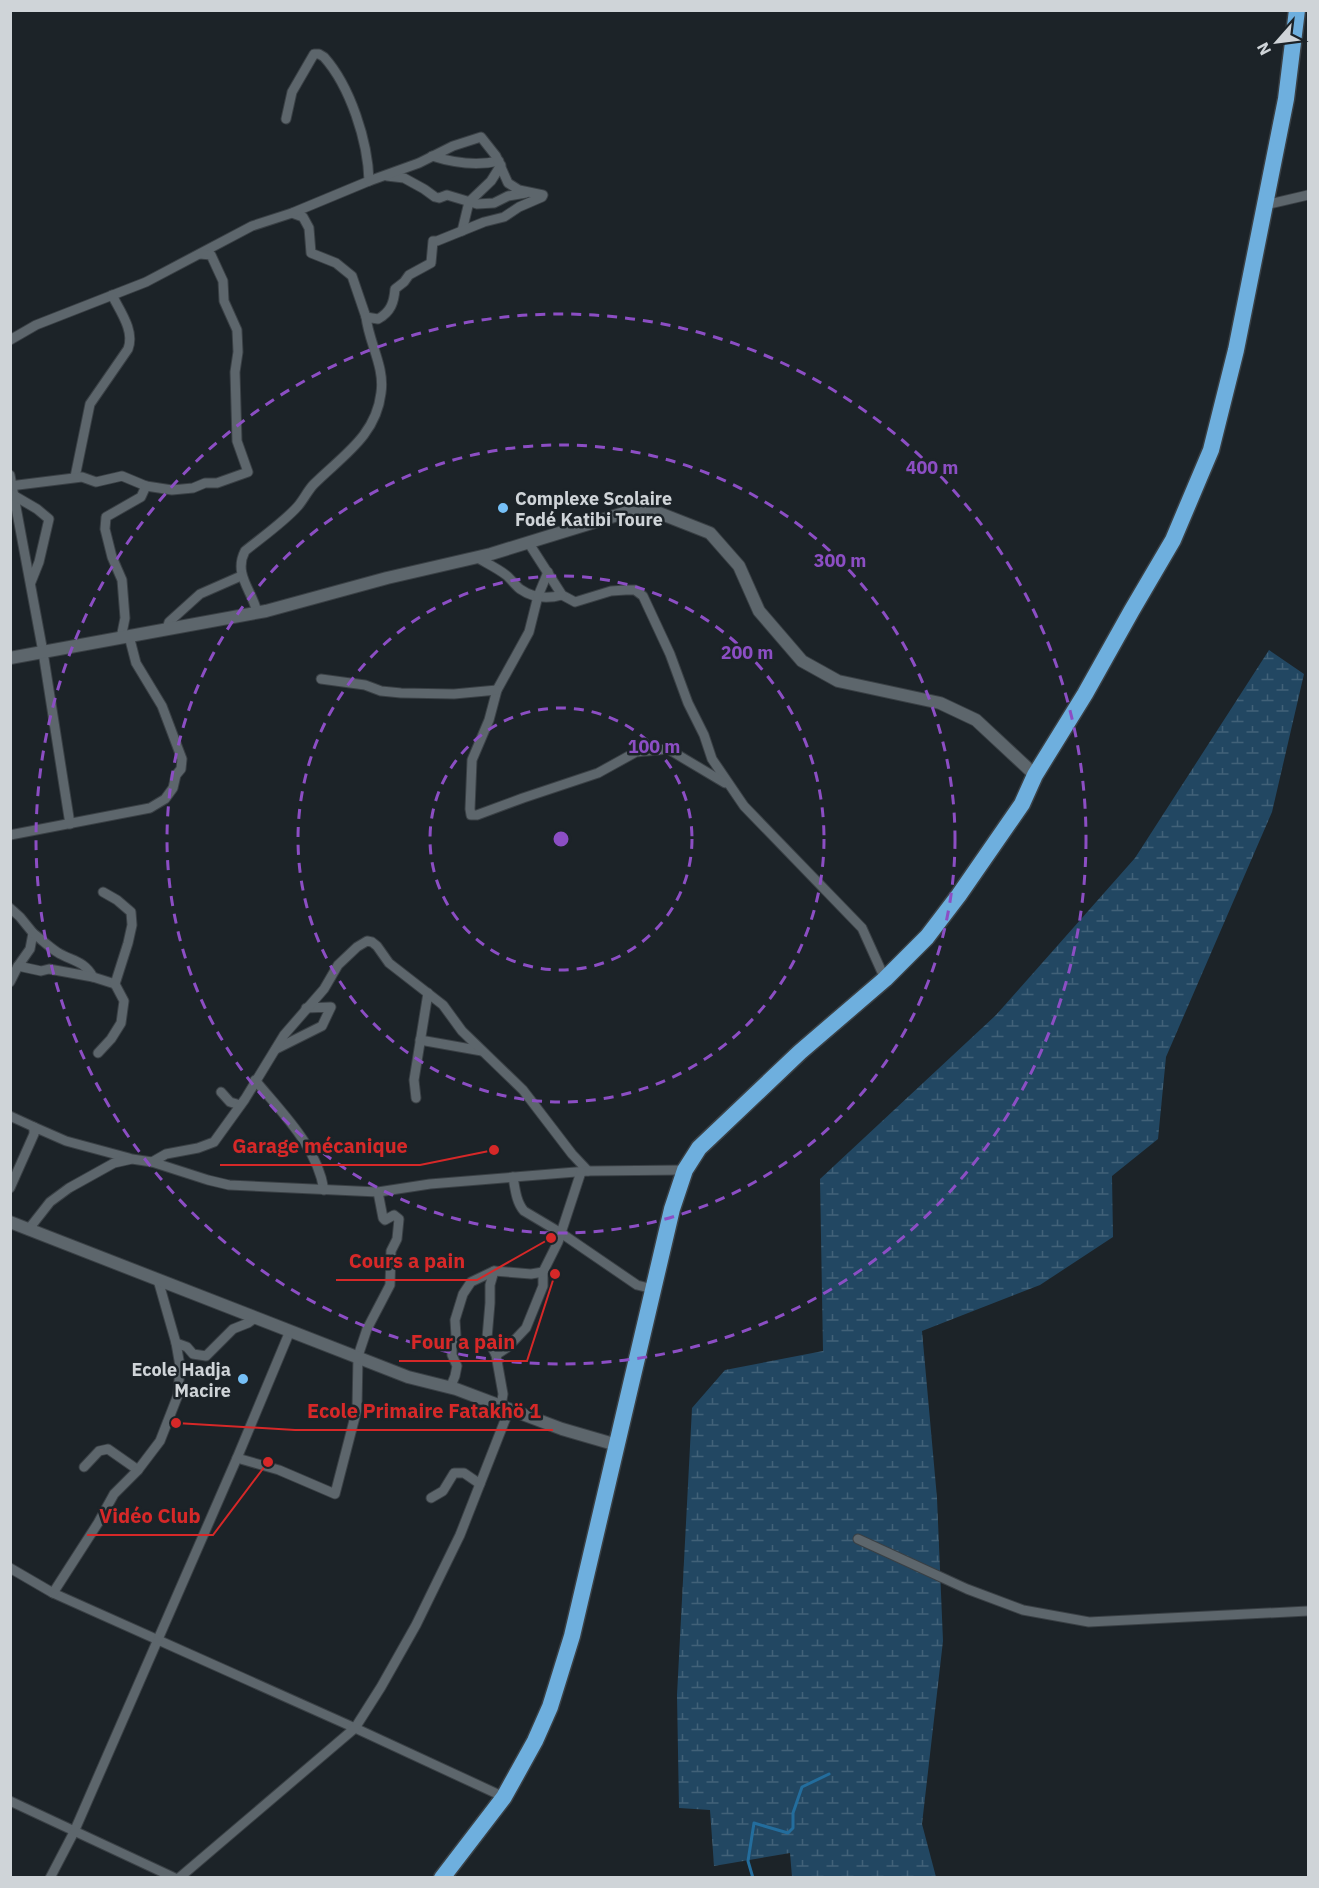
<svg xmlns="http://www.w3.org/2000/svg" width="1319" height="1888" font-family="'IBM Plex Sans',sans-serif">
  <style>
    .wetland { fill: url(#wetland-marsh) }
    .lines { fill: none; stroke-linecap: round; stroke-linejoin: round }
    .stream { stroke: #236d9d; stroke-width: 3 }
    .minor-casing { stroke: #3a4045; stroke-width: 11 }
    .tertiary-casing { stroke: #3a4045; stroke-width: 14 }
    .trunk-casing { stroke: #3a4045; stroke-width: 19 }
    .minor { stroke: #5d666c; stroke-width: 9 }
    .tertiary { stroke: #5d666c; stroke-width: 12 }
    .trunk { stroke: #6eafde; stroke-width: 16 }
    .ring { fill: none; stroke: #8c4ec4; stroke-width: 3; stroke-dasharray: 10 8 }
    .poi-dot { fill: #76c0f7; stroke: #1c2328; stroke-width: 2 }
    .labels { text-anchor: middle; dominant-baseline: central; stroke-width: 5; stroke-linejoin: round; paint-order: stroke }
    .poi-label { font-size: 18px; font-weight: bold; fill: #cfd4d8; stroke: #1c2328; text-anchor: start }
    .centre { fill: #8c4ec4; stroke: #1c2328; stroke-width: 3 }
    .ring-label { font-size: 18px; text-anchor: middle; font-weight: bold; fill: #8c4ec4; stroke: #1c2328; stroke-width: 5; stroke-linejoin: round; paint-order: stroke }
    .leader { fill: none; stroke: #d62828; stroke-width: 2 }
    .callout-dot { fill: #d62828; stroke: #1c2328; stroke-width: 2 }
    .callout-label { font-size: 20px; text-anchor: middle; font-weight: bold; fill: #d62828; stroke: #1c2328; stroke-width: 5; stroke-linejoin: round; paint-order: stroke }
  </style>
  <defs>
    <pattern id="wetland-marsh" width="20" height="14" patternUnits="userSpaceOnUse" patternTransform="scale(1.5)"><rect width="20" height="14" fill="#224762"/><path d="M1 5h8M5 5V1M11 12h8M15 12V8" fill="none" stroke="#416178"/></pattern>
  </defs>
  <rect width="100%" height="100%" fill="#1c2328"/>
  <!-- wetland -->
  <path class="wetland" d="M1269 650 1304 674 1272 812 1166 1057 1158 1139 1112 1176 1113 1237 1040 1285 922 1331 937 1498 943 1641 922 1824 936 1877H792L790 1853 714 1866 710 1810 679 1808 677 1695 692 1408 725 1370 823 1351 820 1179 996 1015 1135 858Z"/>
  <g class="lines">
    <!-- stream -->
    <path class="stream" d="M753 1878 748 1861 754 1823 788 1833 793 1828V1813L802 1787 829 1774"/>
    <defs>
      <g id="minor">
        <path d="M432 156C454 163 476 166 499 161"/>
        <path d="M387 176 404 178 424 189 435 197 439 198 447 195 477 204 494 203 508 196 526 193"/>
        <path d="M1265 205 1308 195"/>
        <path d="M292 213 303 217 309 228 311 253 336 263 352 276 366 317"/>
        <path d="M462 231 469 202 491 181 501 165"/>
        <path d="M10 340 36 325 146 282 252 226 292 213 369 181C368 141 350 86 324 57L319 54H314L292 92 286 119"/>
        <path d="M10 475 43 652 70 824"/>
        <path d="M75 477 90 404 128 349C135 331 120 311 112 295"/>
        <path d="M10 486 82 477 96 482 122 476 146 486 141 497 106 517 105 529 112 557 122 580 125 618 121 638"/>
        <path d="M146 486 172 490 193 488 205 483H217L248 472 237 441 235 372 238 352 237 330 224 301 223 281 211 255 200 254"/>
        <path d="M13 495 37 509 49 519 39 562 31 582"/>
        <path d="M528 542 562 595 575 602 611 591 626 590H635L643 596 670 654 688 703 704 735 712 759 744 806 862 928 885 979"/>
        <path d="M476 557C486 563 497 568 506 575 511 579 515 585 520 589 533 598 548 599 562 595"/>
        <path d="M548 572 538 596 529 632 497 690 489 720 472 760 470 809 471 815H477L523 798 598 773 636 752 668 749 725 783"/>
        <path d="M257 612C252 590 233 574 245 551 261 538 285 521 298 506 304 499 308 490 314 484 342 456 376 436 381 393 385 367 369 343 366 317L378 319C391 312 394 302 395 289L404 282 409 275 431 263 433 241H437L484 222 504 217 519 207 542 197 543 195 519 190 508 183 496 156 481 137 453 146 419 163 369 181"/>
        <path d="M167 629 169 622 200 594 241 576"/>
        <path d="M321 679 365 685 381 691 401 693 454 694 497 690"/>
        <path d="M10 835 150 808 165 799 173 788 176 775 181 769 182 759 162 706 136 663 129 636"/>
        <path d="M10 908 20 917 33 933 30 949 18 966 10 982"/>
        <path d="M33 933C41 939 48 946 57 952 71 961 84 960 93 977"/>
        <path d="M18 966 41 971 49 969 93 977 115 984"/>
        <path d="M420 1040 482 1051"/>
        <path d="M276 1049 322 1026 331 1007 306 1008"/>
        <path d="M98 1053 111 1039 121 1023 124 1001 115 984 128 943 132 925 131 912 117 900 103 892"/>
        <path d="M255 1080C282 1113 317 1146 324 1190"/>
        <path d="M221 1092 230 1102 240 1105"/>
        <path d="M416 1098 414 1080 428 993"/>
        <path d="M10 1116 34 1127"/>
        <path d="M152 1162 166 1154 198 1148 214 1142 245 1099 284 1035 324 989 338 965 357 947 367 941 372 942 377 946 389 963 443 1005 462 1031 523 1090 572 1154 588 1171"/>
        <path d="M513 1177C515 1188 516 1202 524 1211L561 1233 637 1285 653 1289"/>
        <path d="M10 1188 34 1134V1127L66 1141 129 1158"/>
        <path d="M28 1230 50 1202 69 1188 114 1163 132 1159 152 1162 208 1180 229 1185 378 1192 430 1184 588 1171 685 1170"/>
        <path d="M494 1271 490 1285V1303L487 1338 496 1355 503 1394 501 1406"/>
        <path d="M176 1343 187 1347 193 1354 206 1356 233 1329 248 1323 255 1318"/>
        <path d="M496 1355 508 1347 526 1328 543 1286V1272L558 1242 581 1172"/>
        <path d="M450 1388 455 1376 457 1366 452 1355V1345L456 1336 455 1320 463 1294 471 1282 494 1271 531 1274 543 1272"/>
        <path d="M237 1458 279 1470 335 1494 357 1409 358 1356 367 1329 390 1285 391 1251 397 1239 399 1219 394 1215 385 1220 383 1218 378 1192"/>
        <path d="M84 1467 99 1451 108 1449 138 1470"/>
        <path d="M431 1498 443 1491 454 1473H464L480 1484"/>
        <path d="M858 1539 967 1589 1023 1610 1089 1622 1308 1611"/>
        <path d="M10 1568 53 1593 355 1728 504 1797"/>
        <path d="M53 1593 98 1523 114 1494 138 1470 160 1441 178 1395 180 1366 176 1343 158 1280"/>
        <path d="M10 1801 175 1878"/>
        <path d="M50 1878 74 1832 237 1458 290 1331"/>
        <path d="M179 1878 355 1728 381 1687 416 1625 460 1535 509 1410"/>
      </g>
      <g id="tertiary">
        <path d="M10 658 266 611 387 578 491 554 624 513H659L710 533 739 566 759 611 802 661 838 681 940 703 976 720 1035 775"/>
        <path d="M10 1222 408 1377 456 1389 562 1429 617 1445"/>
      </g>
      <path id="trunk" d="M442 1878 504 1797 535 1741 550 1707 572 1636 672 1209 685 1170 699 1148 800 1052 885 979 927 937 959 895 1022 804 1035 775 1085 694 1132 610 1173 540 1211 450 1236 350 1286 99 1297 10"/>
    </defs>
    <!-- minor casing -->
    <use href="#minor" class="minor-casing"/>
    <!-- tertiary casing -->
    <use href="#tertiary" class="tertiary-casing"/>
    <!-- trunk casing -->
    <use href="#trunk" class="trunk-casing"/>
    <!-- minor -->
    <use href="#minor" class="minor"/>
    <!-- tertiary -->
    <use href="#tertiary" class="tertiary"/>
    <!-- trunk -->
    <use href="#trunk" class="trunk"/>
  </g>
  <!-- distance rings -->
  <g class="ring">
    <circle cx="561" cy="839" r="131"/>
    <circle cx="561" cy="839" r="263"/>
    <circle cx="561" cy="839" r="394"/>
    <circle cx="561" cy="839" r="525"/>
  </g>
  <!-- markers -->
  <g class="poi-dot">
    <circle cx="503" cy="508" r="6"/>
    <circle cx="243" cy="1379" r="6"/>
  </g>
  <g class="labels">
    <!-- poi labels -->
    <g class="poi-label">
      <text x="515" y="498">Complexe Scolaire<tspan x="515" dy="21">Fodé Katibi Toure</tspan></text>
      <text x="231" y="1369" text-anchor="end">Ecole Hadja<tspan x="231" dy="21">Macire</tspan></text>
    </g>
  </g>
  <circle cx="561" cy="839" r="9" class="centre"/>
  <g class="ring-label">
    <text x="932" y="474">400 m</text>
    <text x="840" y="567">300 m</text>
    <text x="747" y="659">200 m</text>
    <text x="654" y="753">100 m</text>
  </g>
  <!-- callouts -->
  <path class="leader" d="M494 1150L420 1165H220M551 1238L477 1280H336M555 1274L527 1361H399M176 1423L295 1430H553M268 1462L213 1535H87"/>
  <g class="callout-dot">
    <circle cx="494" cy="1150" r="6"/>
    <circle cx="551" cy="1238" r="6"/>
    <circle cx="555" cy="1274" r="6"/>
    <circle cx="176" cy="1423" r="6"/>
    <circle cx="268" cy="1462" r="6"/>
  </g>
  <g class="callout-label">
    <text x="320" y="1153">Garage mécanique</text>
    <text x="407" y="1268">Cours a pain</text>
    <text x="463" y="1349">Four a pain</text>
    <text x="424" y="1418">Ecole Primaire Fatakhö 1</text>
    <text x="150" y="1523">Vidéo Club</text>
  </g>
  <!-- border -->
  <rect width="1319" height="1888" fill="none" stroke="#cfd4d8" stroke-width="24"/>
  <!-- north arrow -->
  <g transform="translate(1277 42) rotate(242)" stroke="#1c2328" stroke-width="4.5" paint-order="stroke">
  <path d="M0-4.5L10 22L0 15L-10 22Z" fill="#cfd4d8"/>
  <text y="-9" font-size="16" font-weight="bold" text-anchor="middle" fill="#cfd4d8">N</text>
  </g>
</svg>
